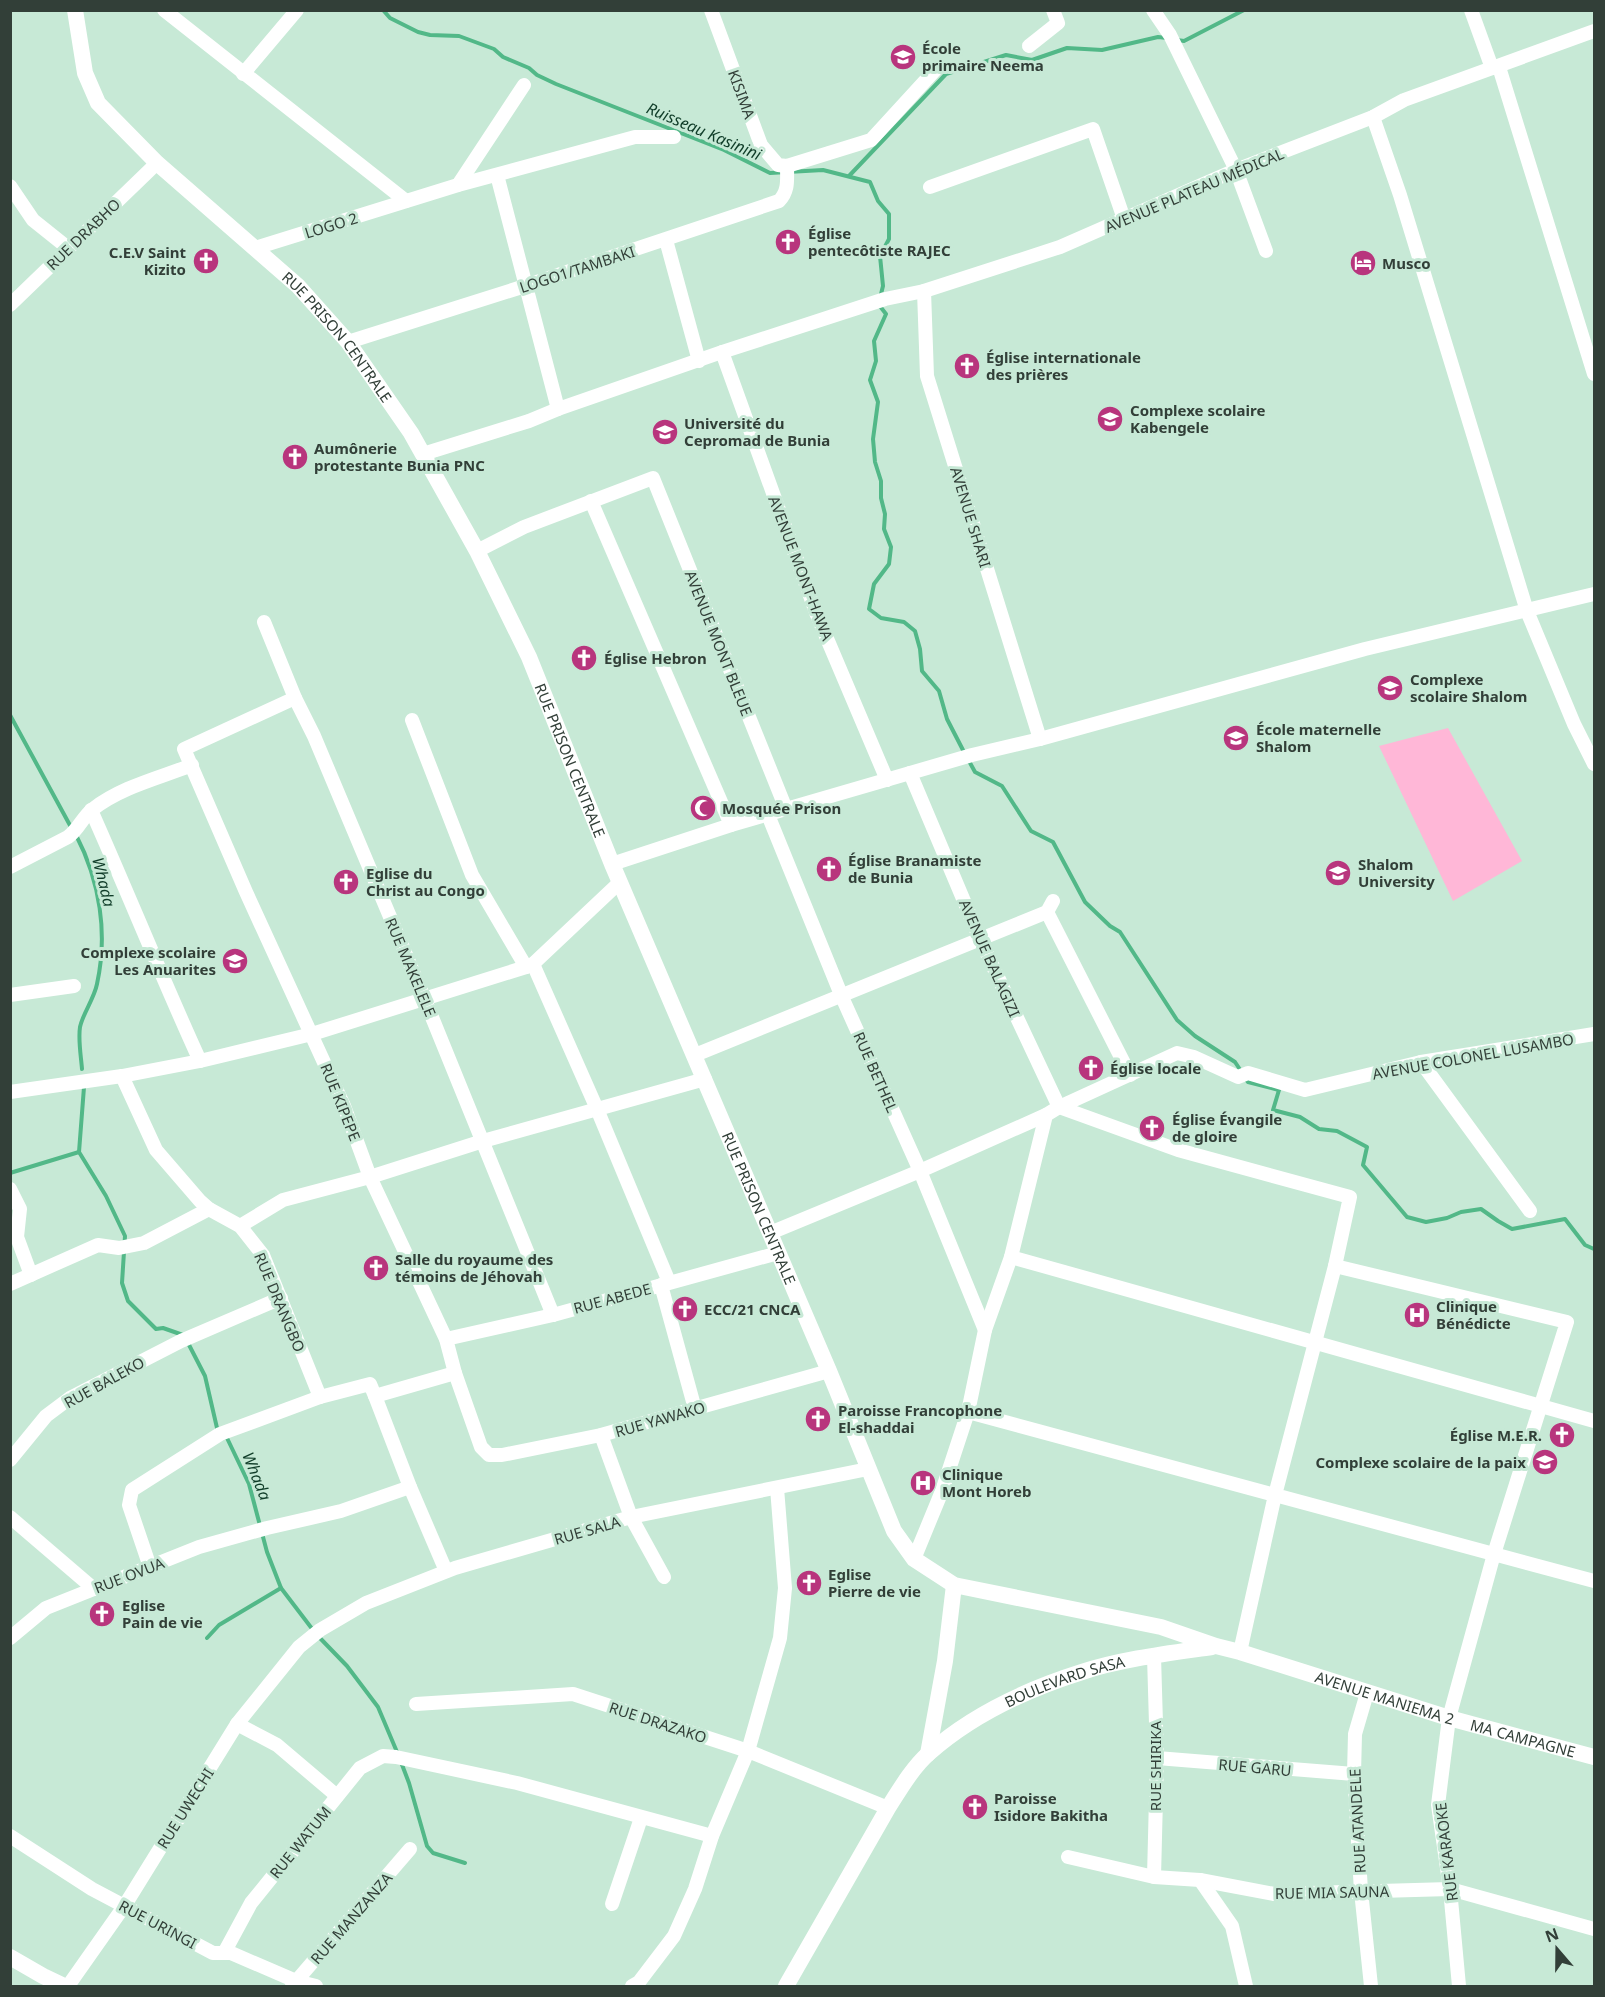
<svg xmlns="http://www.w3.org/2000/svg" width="1605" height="1997" font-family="'Noto Sans',sans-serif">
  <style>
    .green { fill: #ffb7d7 }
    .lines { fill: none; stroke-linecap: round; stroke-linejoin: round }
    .stream { stroke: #52b888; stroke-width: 4 }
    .minor { stroke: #fff; stroke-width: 14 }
    .tertiary { stroke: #fff; stroke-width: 16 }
    .labels { text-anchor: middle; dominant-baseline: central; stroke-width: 6; stroke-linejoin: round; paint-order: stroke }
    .poi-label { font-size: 15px; font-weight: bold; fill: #323f38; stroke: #c7e9d6; text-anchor: start }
    .street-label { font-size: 15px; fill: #323f38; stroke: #c7e9d6 }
    .water-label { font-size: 16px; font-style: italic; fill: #0f3c28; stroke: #c7e9d6 }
  </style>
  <rect width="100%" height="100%" fill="#c7e9d6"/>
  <!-- green -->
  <path class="green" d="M1448 728 1522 861 1453 901 1379 746Z"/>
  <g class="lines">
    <!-- stream -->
    <g class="stream">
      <path d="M383 10 390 18 418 32 430 35 459 36 494 49 503 57 529 68 537 75 556 84 724 150 770 173 823 170 870 182 878 201 889 214V239L880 256 883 286 880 298"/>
      <path d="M1177 40 1184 41 1244 10"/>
      <path d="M849 176 946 74 1006 55 1032 60 1067 48 1102 50 1158 37 1167 38"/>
      <path d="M879 305 886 314 874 341 876 361 870 380 878 402 873 439 875 462 881 481V498L885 514 884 529 891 547 889 564 874 584 869 609 881 618 904 622 915 631 920 649 922 671 939 691 947 719 965 754"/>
      <path d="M10 715 72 829"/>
      <path d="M969 761 975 772 1002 786 1031 831 1053 842 1085 902 1110 926 1120 932 1177 1020 1195 1036 1235 1062 1241 1071"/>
      <path d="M76 835C100 881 108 934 97 984 94 999 83 1013 80 1027 78 1040 81 1056 82 1069"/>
      <path d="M1245 1078 1248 1082 1279 1090 1273 1110 1300 1117 1319 1129 1337 1131 1367 1147 1363 1165 1407 1217 1426 1222 1447 1218 1461 1212 1481 1209 1498 1221 1512 1229 1565 1219 1585 1245 1594 1249"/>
      <path d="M84 1087 79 1152 106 1196 125 1236 122 1283 128 1301 156 1329 163 1328 183 1335"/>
      <path d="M10 1173 79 1152"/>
      <path d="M187 1341 205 1376 217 1428 227 1438 249 1484 267 1552 281 1588 313 1630"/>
      <path d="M318 1636 347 1666 378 1707 397 1752"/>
      <path d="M207 1638 219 1625 281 1588"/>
      <path d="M401 1762 409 1783 427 1846 433 1853 465 1863"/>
    </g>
    <!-- minor -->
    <g class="minor">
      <path d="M164 10 406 201"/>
      <path d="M711 10 761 145 778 165 787 166 871 140 936 69"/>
      <path d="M1153 10 1170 35 1236 170 1266 251"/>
      <path d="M1471 10 1492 68"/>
      <path d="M1029 46 1058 23 1053 10"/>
      <path d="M1499 67 1594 374"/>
      <path d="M243 74 297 10"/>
      <path d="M1373 117 1400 195 1527 611 1574 724 1594 764"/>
      <path d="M497 175 558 409"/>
      <path d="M458 185 524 85"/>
      <path d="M10 186 33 220 68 248"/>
      <path d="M930 187 1093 129 1124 219"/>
      <path d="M666 240 699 361"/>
      <path d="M255 248 458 185 635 137H674"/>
      <path d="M924 291 927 376 1040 739"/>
      <path d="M10 305 157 163"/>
      <path d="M348 342 525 286 779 201C789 191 787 179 787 166"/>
      <path d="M722 352 817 615 887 780"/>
      <path d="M423 454 529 421 558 409 722 352 885 299 924 291 1060 247 1236 170 1373 117 1404 100 1594 31"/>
      <path d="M591 501 731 825"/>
      <path d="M477 551 524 527 653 478 786 809"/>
      <path d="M264 622 295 698 314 736 425 1000 553 1315"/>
      <path d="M295 698 184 749 246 892 344 1106 370 1177 446 1339 455 1373 481 1447 489 1455H502L601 1435 829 1371"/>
      <path d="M412 720 472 875 526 967"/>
      <path d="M910 773 980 939 1059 1107"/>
      <path d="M91 810C128 893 162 978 200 1061"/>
      <path d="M768 815 842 997 920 1171 985 1330"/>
      <path d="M612 864 731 825 972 755 1040 739 1365 649 1594 594"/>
      <path d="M10 867 68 837C79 829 83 816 93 809 121 787 159 778 192 765"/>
      <path d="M1047 912 1130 1075"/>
      <path d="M533 964 597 1109 669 1282"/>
      <path d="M10 995 74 986"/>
      <path d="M695 1055 1047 912 1053 901"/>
      <path d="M1421 1062 1530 1211"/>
      <path d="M122 1076 156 1150 200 1201 209 1209 240 1226 263 1255 320 1397"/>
      <path d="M10 1092 122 1076 200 1061 312 1034 526 967 533 964 620 882"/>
      <path d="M1059 1107 1178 1150 1350 1197 1335 1266 1275 1495 1594 1581"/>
      <path d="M10 1189 20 1209 17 1237 31 1275"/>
      <path d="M240 1226 283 1200 370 1177 483 1141 705 1079"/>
      <path d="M770 1233 920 1171 1046 1115"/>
      <path d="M1011 1257 1594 1421"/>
      <path d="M1335 1266 1567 1322 1494 1554 1449 1718 1438 1805 1450 1889 1459 1986"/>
      <path d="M10 1284 98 1245 119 1248 144 1243 209 1209"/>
      <path d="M661 1285 695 1409"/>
      <path d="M446 1339 553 1315 778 1253"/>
      <path d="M375 1396 410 1487 446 1571"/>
      <path d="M968 1412 1275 1495 1240 1652"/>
      <path d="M601 1435 631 1517 664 1577"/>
      <path d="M10 1460 46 1416 70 1398 181 1341 281 1298"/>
      <path d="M10 1517 94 1589"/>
      <path d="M914 1559 942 1491 968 1412 985 1330 1011 1257 1046 1115 1059 1107 1177 1053 1194 1057 1238 1077 1248 1073 1305 1090 1421 1062 1594 1034"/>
      <path d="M150 1567 129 1505 132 1490 220 1434 320 1397 370 1384 375 1396 455 1373"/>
      <path d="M10 1638 46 1608 199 1547 267 1528 341 1511 410 1487"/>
      <path d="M1367 1693 1355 1734 1354 1774 1361 1891 1371 1986"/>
      <path d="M416 1704 573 1694 748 1751 888 1808"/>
      <path d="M237 1724 277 1745 337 1796"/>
      <path d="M1157 1758 1354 1774"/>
      <path d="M10 1836 92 1889 213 1953H231L296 1981 316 1986"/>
      <path d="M1068 1857 1154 1877 1200 1880 1274 1894 1450 1889 1594 1929"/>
      <path d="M1154 1877 1157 1758 1154 1656"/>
      <path d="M1200 1880 1232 1926 1246 1986"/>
      <path d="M612 1904 641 1818"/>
      <path d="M224 1953 251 1903 360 1768 383 1756 396 1757 517 1783 712 1836"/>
      <path d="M68 1986 125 1905 237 1724 299 1647 320 1630 366 1603 455 1568 631 1517 868 1469"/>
      <path d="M292 1986 410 1849"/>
      <path d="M632 1986 639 1982 674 1936 695 1889 712 1836 748 1751 780 1638 785 1588 777 1488"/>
    </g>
    <!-- tertiary -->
    <g class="tertiary">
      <path id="s1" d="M75 10 85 73 98 103 157 163 298 286 348 342 411 433 477 551 529 657 612 864 829 1371 894 1531 914 1559 954 1585 1161 1627 1216 1646 1240 1652 1449 1718 1594 1757"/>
      <path d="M928 1754 945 1661 954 1585"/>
      <path d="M10 1957 43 1976 64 1986"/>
      <path id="s2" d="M786 1986 888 1808C900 1789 913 1767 929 1753 972 1715 1028 1689 1082 1672 1121 1659 1171 1653 1212 1647"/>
    </g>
  </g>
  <!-- icons -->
  <defs>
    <symbol id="school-disc" viewBox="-11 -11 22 22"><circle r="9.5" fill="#b8357d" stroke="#c7e9d6"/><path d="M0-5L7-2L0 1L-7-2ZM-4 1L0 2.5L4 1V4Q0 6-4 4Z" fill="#fff"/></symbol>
    <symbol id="church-disc" viewBox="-11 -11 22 22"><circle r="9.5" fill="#b8357d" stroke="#c7e9d6"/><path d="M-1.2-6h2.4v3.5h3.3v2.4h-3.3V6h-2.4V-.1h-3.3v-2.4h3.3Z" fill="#fff"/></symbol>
    <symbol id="hotel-disc" viewBox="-11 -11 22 22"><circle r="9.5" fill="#b8357d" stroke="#c7e9d6"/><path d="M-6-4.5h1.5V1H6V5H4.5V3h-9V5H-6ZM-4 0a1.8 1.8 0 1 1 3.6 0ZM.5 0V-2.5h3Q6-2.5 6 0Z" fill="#fff"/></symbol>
    <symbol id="university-disc" viewBox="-11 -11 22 22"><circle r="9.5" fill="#b8357d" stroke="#c7e9d6"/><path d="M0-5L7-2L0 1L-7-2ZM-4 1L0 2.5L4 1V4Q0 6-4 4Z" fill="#fff"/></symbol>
    <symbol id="mosque-disc" viewBox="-11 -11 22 22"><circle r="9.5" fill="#b8357d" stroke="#c7e9d6"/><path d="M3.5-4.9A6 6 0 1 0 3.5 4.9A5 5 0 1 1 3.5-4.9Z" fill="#fff"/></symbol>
    <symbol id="hospital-disc" viewBox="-11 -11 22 22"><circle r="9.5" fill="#b8357d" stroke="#c7e9d6"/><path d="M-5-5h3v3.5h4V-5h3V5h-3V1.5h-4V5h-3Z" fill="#fff"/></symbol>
  </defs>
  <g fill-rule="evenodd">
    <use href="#school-disc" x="888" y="42" width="30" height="30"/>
    <use href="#church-disc" x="773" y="227" width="30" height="30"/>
    <use href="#church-disc" x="191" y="246" width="30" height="30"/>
    <use href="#hotel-disc" x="1348" y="248" width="30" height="30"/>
    <use href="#church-disc" x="952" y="351" width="30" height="30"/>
    <use href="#school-disc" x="1095" y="404" width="30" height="30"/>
    <use href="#university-disc" x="650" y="417" width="30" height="30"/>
    <use href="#church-disc" x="280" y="442" width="30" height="30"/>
    <use href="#church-disc" x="569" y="643" width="30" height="30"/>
    <use href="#school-disc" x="1375" y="673" width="30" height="30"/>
    <use href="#school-disc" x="1221" y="723" width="30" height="30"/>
    <use href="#mosque-disc" x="688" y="793" width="30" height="30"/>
    <use href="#church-disc" x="814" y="854" width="30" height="30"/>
    <use href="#university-disc" x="1323" y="858" width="30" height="30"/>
    <use href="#church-disc" x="331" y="867" width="30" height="30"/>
    <use href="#school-disc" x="220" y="946" width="30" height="30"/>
    <use href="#church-disc" x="1076" y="1053" width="30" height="30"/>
    <use href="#church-disc" x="1137" y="1113" width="30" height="30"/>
    <use href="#church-disc" x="361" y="1253" width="30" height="30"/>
    <use href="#church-disc" x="670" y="1294" width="30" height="30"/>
    <use href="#hospital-disc" x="1402" y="1300" width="30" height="30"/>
    <use href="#church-disc" x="803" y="1404" width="30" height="30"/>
    <use href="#church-disc" x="1547" y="1420" width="30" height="30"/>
    <use href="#school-disc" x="1530" y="1447" width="30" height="30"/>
    <use href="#hospital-disc" x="908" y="1468" width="30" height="30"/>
    <use href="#church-disc" x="794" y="1568" width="30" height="30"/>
    <use href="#church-disc" x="87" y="1599" width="30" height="30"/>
    <use href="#church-disc" x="960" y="1792" width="30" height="30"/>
  </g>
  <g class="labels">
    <!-- poi labels -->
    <g class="poi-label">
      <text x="922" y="48">École<tspan x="922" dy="17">primaire Neema</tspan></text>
      <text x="808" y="233">Église<tspan x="808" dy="17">pentecôtiste RAJEC</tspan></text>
      <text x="186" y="252" text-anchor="end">C.E.V Saint<tspan x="186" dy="17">Kizito</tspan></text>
      <text x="1382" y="263">Musco</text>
      <text x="986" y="357">Église internationale<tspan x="986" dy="17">des prières</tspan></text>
      <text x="1130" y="410">Complexe scolaire<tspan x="1130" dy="17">Kabengele</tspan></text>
      <text x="684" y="423">Université du<tspan x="684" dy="17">Cepromad de Bunia</tspan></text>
      <text x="314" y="448">Aumônerie<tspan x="314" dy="17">protestante Bunia PNC</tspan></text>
      <text x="604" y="658">Église Hebron</text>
      <text x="1410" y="679">Complexe<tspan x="1410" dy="17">scolaire Shalom</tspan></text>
      <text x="1256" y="729">École maternelle<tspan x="1256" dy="17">Shalom</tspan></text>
      <text x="722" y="808">Mosquée Prison</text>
      <text x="848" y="860">Église Branamiste<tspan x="848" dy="17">de Bunia</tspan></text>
      <text x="1358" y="864">Shalom<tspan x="1358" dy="17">University</tspan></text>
      <text x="366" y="873">Eglise du<tspan x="366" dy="17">Christ au Congo</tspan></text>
      <text x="216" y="952" text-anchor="end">Complexe scolaire<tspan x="216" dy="17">Les Anuarites</tspan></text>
      <text x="1110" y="1068">Église locale</text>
      <text x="1172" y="1119">Église Évangile<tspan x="1172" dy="17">de gloire</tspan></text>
      <text x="395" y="1259">Salle du royaume des<tspan x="395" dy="17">témoins de Jéhovah</tspan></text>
      <text x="1436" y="1306">Clinique<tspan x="1436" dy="17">Bénédicte</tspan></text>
      <text x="704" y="1309">ECC/21 CNCA</text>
      <text x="838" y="1410">Paroisse Francophone<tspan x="838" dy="17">El-shaddai</tspan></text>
      <text x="1542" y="1435" text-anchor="end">Église M.E.R.</text>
      <text x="1526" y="1462" text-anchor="end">Complexe scolaire de la paix</text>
      <text x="942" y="1474">Clinique<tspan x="942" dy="17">Mont Horeb</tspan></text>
      <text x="828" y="1574">Eglise<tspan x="828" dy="17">Pierre de vie</tspan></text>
      <text x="122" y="1605">Eglise<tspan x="122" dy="17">Pain de vie</tspan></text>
      <text x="994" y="1798">Paroisse<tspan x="994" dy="17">Isidore Bakitha</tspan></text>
    </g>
    <!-- street labels -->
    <g class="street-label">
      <text transform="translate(742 94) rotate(70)">KISIMA</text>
      <text transform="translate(1194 190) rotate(-23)">AVENUE PLATEAU MÉDICAL</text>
      <text transform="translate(331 225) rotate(-17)">LOGO 2</text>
      <text transform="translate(83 234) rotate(-44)">RUE DRABHO</text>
      <text transform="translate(577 269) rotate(-18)">LOGO1/TAMBAKI</text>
      <text stroke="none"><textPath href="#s1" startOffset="432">RUE PRISON CENTRALE</textPath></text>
      <text transform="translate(971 517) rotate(73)">AVENUE SHARI</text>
      <text transform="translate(801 568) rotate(69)">AVENUE MONT-HAWA</text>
      <text transform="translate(719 643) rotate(68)">AVENUE MONT BLEUE</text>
      <text stroke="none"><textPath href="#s1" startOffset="918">RUE PRISON CENTRALE</textPath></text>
      <text transform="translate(990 958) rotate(66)">AVENUE BALAGIZI</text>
      <text transform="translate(411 967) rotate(67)">RUE MAKELELE</text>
      <text transform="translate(1473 1056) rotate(-10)">AVENUE COLONEL LUSAMBO</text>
      <text transform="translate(876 1072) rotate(66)">RUE BETHEL</text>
      <text transform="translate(341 1102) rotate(68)">RUE KIPEPE</text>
      <text stroke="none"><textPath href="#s1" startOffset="1404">RUE PRISON CENTRALE</textPath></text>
      <text transform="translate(612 1298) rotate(-15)">RUE ABEDE</text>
      <text transform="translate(280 1302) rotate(67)">RUE DRANGBO</text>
      <text transform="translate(104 1382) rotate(-29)">RUE BALEKO</text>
      <text transform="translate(660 1419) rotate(-16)">RUE YAWAKO</text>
      <text transform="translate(587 1530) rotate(-16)">RUE SALA</text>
      <text transform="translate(129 1575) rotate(-21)">RUE OVUA</text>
      <text stroke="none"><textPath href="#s2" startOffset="429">BOULEVARD SASA</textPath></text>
      <text stroke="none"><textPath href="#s1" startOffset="2282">AVENUE MANIEMA 2</textPath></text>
      <text transform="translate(658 1722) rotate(18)">RUE DRAZAKO</text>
      <text stroke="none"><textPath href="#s1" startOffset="2426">MA CAMPAGNE</textPath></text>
      <text transform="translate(1155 1766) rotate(-90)">RUE SHIRIKA</text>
      <text transform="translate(1255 1767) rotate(5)">RUE GARU</text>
      <text transform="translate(185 1808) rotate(-58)">RUE UWECHI</text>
      <text transform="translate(1357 1821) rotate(-93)">RUE ATANDELE</text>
      <text transform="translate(300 1842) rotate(-51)">RUE WATUM</text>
      <text transform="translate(1446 1852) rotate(-97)">RUE KARAOKE</text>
      <text transform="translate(1332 1892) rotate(-1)">RUE MIA SAUNA</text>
      <text transform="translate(351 1918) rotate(-49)">RUE MANZANZA</text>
      <text transform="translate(158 1924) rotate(28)">RUE URINGI</text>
    </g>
    <!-- water labels -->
    <g class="water-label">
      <text transform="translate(704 131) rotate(23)">Ruisseau Kasinini</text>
      <text transform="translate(104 882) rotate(76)">Whada</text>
      <text transform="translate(257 1476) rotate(68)">Whada</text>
    </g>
  </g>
  <!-- border -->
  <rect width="1605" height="1997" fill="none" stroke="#323f38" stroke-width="24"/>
  <!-- north arrow -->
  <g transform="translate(1557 1949) rotate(340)" stroke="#c7e9d6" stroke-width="4.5" paint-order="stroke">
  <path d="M0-4.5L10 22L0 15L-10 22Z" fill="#323f38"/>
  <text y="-9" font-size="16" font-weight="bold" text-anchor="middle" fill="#323f38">N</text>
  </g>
</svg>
